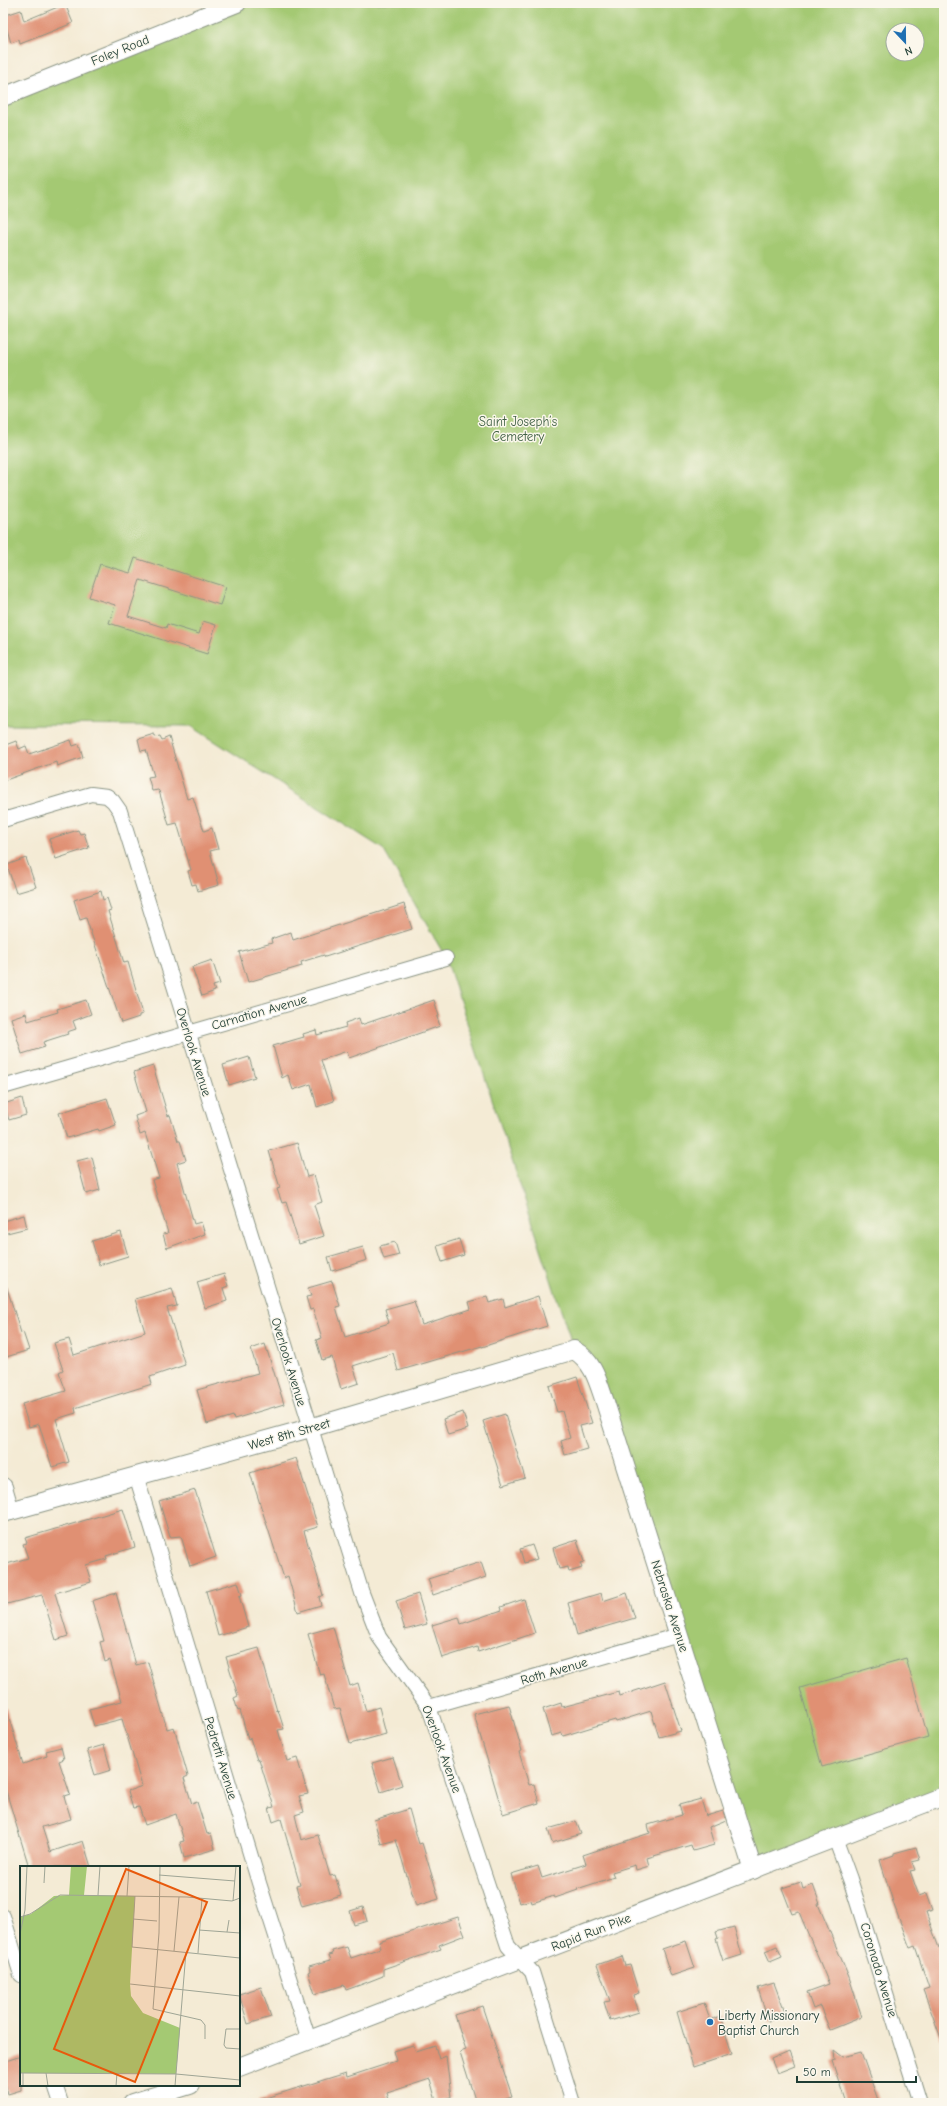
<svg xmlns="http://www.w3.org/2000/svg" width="947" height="2106" font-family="'Comic Neue',sans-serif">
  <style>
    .green { fill: #a4c973; stroke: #628354; fill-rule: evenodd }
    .building { fill: #e09073 }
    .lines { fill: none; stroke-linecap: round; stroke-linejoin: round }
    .minor-casing { stroke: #8a9484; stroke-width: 16 }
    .tertiary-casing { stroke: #8a9484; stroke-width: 20 }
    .minor { stroke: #fff; stroke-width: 14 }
    .tertiary { stroke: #fff; stroke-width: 18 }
    .poi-dot { fill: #1f6fb2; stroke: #fbf7ec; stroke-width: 1.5 }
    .labels { text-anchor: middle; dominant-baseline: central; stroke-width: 3; stroke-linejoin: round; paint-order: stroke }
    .street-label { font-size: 13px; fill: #1f3d34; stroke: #fbf7ec }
    .park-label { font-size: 13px; fill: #406044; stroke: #fbf7ec }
    .poi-label { font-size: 13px; fill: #1f3d34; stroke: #fbf7ec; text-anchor: start }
    .inset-road { fill: none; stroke: #9fa595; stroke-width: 1 }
    .view { fill: #e8590c; fill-opacity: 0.15; stroke: #e8590c; stroke-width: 2 }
    .inset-edge { fill: none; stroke: #1f3d34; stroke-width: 2 }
  </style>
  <rect width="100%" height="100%" fill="#fbf7ec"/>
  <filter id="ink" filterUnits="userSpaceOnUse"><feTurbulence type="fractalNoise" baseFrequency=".025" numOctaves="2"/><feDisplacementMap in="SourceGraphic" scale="8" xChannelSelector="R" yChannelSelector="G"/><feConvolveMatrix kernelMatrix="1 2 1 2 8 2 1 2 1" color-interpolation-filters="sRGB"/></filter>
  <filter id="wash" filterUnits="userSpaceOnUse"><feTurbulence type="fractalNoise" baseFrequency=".012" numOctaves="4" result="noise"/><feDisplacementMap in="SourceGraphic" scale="16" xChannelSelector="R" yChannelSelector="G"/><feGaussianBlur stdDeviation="0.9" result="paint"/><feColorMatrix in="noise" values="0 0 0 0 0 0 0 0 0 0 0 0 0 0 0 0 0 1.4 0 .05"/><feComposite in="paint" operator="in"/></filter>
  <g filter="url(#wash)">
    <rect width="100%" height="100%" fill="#f4ebd5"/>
    <!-- green -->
    <path class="green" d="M237 3H944V1796L753 1870 605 1402 574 1350 446 958 383 849 191 726 3 725V97ZM893 30H917V54H893Z"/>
    <g id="blocks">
      <!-- building -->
      <g class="building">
        <path d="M65 4 73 23 20 44 19 40 11 43 3 16 21 10 24 21Z"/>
        <path d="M135 558 226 587 220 605 140 580 128 616 166 628 167 624 199 634 203 621 216 625 207 654 109 623 115 605 89 597 100 564 130 573Z"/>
        <path d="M154 734 155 737 160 736 162 740 169 737 187 799 193 797 204 831 212 828 218 849 210 851 219 885 198 891 196 884 192 885 188 871 191 870 177 823 169 825 159 791 158 790 152 791 148 777 154 776 146 750 141 751 138 739Z"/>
        <path d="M71 740 73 746 79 744 83 757 57 766 56 762 3 781V746L16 741 19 749 26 746 29 754Z"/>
        <path d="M78 830 80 834 84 833 89 848 56 859 49 839Z"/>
        <path d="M26 858 36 887 16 893 7 865Z"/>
        <path d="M101 891 103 900 107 898 111 910 108 911 124 963 128 962 143 1014 139 1015V1017L121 1023 86 918 80 920 74 900Z"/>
        <path d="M404 904 412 929 325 957 324 955 301 962 302 966 248 982 239 952 272 943 271 939 291 932 293 940Z"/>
        <path d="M212 960 220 984 213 986 215 991 202 996 192 967Z"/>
        <path d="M86 1000 91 1014 73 1021 76 1029 67 1032 68 1034 43 1042 45 1047 22 1054 11 1018 26 1013 28 1021 58 1012 57 1009Z"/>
        <path d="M434 1000 439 1016 437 1017 440 1026 349 1058 347 1051 321 1060 334 1101 317 1107 311 1084 293 1090 288 1075 282 1078 273 1046 304 1037 303 1034 316 1030 317 1035 346 1027 345 1023 359 1018 361 1025Z"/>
        <path d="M249 1057 255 1077 229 1085 223 1065Z"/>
        <path d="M153 1066 168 1116 170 1115 178 1141H180L186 1160 177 1163 194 1224 201 1222 205 1234 167 1248 163 1234 168 1233 152 1180 159 1178 145 1133 140 1135 135 1116 146 1112 134 1072Z"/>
        <path d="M22 1098 26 1115 9 1120 4 1104Z"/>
        <path d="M107 1098 116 1125 99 1131 98 1129 67 1138 59 1113Z"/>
        <path d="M297 1143 307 1177 314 1175 322 1202 314 1205 324 1236 299 1244 286 1202 282 1203 277 1189 280 1188 269 1151Z"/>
        <path d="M92 1157 100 1190 86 1194 77 1161Z"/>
        <path d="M24 1215 27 1228 3 1234V1221Z"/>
        <path d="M121 1232 128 1256 99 1265 92 1241Z"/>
        <path d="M459 1239 464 1255 442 1262 437 1246Z"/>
        <path d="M395 1242 399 1255 384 1259 380 1246Z"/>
        <path d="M363 1247 367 1260 332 1271 328 1257Z"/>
        <path d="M224 1274 228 1286 223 1288 227 1301 205 1308 197 1282Z"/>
        <path d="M332 1281 340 1306 336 1307 345 1337 389 1323 385 1309 414 1301 422 1325 471 1309 469 1302 487 1297 489 1303 503 1299 505 1307 538 1296 547 1326 482 1347V1346L398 1371 393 1353 353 1366 359 1383 341 1389 332 1357 322 1360 316 1340 322 1338 313 1309 310 1310 306 1297 311 1296 308 1288Z"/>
        <path d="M3 1285H6L21 1333 23 1332 29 1350 3 1358Z"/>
        <path d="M172 1288 177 1306 167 1308 185 1365 150 1377 152 1384 75 1408 76 1413 56 1419 69 1462 52 1467 39 1424 29 1427 22 1404 66 1391 59 1372 63 1370 54 1343 69 1339 74 1355 145 1332 135 1299Z"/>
        <path d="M265 1344 284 1404 234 1419 233 1416 207 1424 197 1390 258 1373 251 1349Z"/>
        <path d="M577 1377 592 1423 580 1426 587 1449 565 1455 561 1441 570 1438 562 1411 557 1412 549 1386Z"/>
        <path d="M463 1412 468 1429 448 1435 443 1419Z"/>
        <path d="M505 1414 525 1478 503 1485 483 1421Z"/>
        <path d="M296 1458 318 1527 304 1531 323 1595 319 1597 321 1605 298 1612 288 1576 284 1578 250 1473Z"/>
        <path d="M195 1490 216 1557 190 1566 181 1536 170 1537 159 1501Z"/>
        <path d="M123 1509 135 1547 106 1556 107 1559 86 1565 91 1582 55 1593 68 1636 56 1640 42 1595 3 1605V1565L28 1558 23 1544 27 1543 25 1538Z"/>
        <path d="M577 1540 584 1562 580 1563 582 1568 569 1572 568 1567 559 1569 553 1548Z"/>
        <path d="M532 1545 537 1559 524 1563 520 1549Z"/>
        <path d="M481 1562 486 1577 433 1595 428 1579Z"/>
        <path d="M238 1582 242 1595 239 1596 248 1627 218 1636 206 1591Z"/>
        <path d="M116 1593 136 1665 148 1662 167 1729 174 1727 188 1776 184 1778 192 1804 197 1802 207 1834 211 1833 215 1849 184 1858 180 1842 184 1841 176 1814 145 1825 139 1807 133 1808 128 1791 142 1786 122 1719 94 1726 89 1709 122 1701 110 1660 105 1662 100 1642 104 1641 92 1601Z"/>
        <path d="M601 1593 603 1601 627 1593 635 1618 577 1635 568 1603Z"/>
        <path d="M418 1594 427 1624 405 1630 396 1601Z"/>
        <path d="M524 1599 535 1633 478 1652 477 1647 442 1658 432 1625 459 1617 461 1624 502 1610 501 1607Z"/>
        <path d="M333 1627 350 1686 358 1683 366 1711 379 1707 386 1734 350 1744 340 1708 334 1709 324 1674 320 1675 308 1634Z"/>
        <path d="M259 1648 277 1711 278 1710 284 1729 278 1730 287 1761 297 1758 308 1794 299 1796 304 1812 295 1815 301 1840 318 1835 330 1876 335 1875 341 1895 302 1906 296 1886 300 1885 281 1819 273 1822 269 1808 274 1807 259 1759 257 1760 250 1738 248 1739 240 1710 238 1711 234 1698 238 1696 226 1657Z"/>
        <path d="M906 1658 928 1737 822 1767 800 1688Z"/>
        <path d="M665 1681 681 1731 659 1737 651 1711 616 1722 615 1720 563 1736 562 1733 551 1736 543 1709 561 1703 562 1707 619 1692 620 1696Z"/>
        <path d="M509 1705 522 1751 519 1752 529 1785 534 1784 539 1803 503 1814 474 1714Z"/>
        <path d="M6 1708 23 1764 47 1756 46 1751 61 1747 64 1759 59 1761 70 1794 64 1796 71 1819 42 1827 50 1852 83 1841 91 1867H29L6 1791 3 1792V1709Z"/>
        <path d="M104 1745 111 1770 95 1775 87 1750Z"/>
        <path d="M393 1757 402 1785 381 1792 372 1763Z"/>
        <path d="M701 1799 706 1816 723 1811 726 1820 709 1827 714 1845 693 1851 691 1845 647 1858 649 1866 636 1870 635 1865 612 1872 614 1877 577 1889 578 1890 555 1898 554 1896 532 1903 531 1900 520 1903 511 1874 538 1866 542 1878 586 1864 583 1855 650 1833 648 1825 682 1815 679 1805Z"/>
        <path d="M409 1809 419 1844 422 1843 439 1899 416 1906 396 1840 381 1844 374 1820Z"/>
        <path d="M576 1821 581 1834 552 1843 548 1829Z"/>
        <path d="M916 1847 920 1860 912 1862 915 1870 910 1871 919 1896 927 1893 933 1910 926 1912 939 1948 944 1947V2038H941L923 1990 929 1988 915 1946 910 1948 894 1905 880 1860 894 1855V1853Z"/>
        <path d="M801 1882 803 1889 813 1885 820 1904H818L849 1977 862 2017 830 2030 820 2006 813 2009 807 1992 829 1984 799 1912 792 1914 782 1888Z"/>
        <path d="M363 1907 367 1921 354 1925 350 1911Z"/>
        <path d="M458 1917 465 1935 439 1945 441 1949 383 1969V1976L360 1985 346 1990 344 1985 315 1994 308 1972 310 1971 309 1966 331 1960 329 1955 333 1954 332 1951 347 1947 351 1958 381 1948 379 1942Z"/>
        <path d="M734 1927 742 1955 723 1961 716 1939 718 1938 716 1932Z"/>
        <path d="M686 1941 695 1968 671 1976 662 1949Z"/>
        <path d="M777 1946 782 1957 770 1962 765 1951Z"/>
        <path d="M622 1956 625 1966 630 1965 639 1993 633 1995 639 2012 610 2021 604 2002 610 2001 597 1965Z"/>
        <path d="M774 1983 786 2015 768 2021 758 1988Z"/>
        <path d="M261 1987 271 2017 248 2024 239 1994Z"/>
        <path d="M704 2003 710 2020 720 2016 732 2054 693 2067 677 2012Z"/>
        <path d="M482 2006 512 2096 490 2103H476L460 2052 466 2050 455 2015Z"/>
        <path d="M413 2045 416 2052 435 2046 439 2059 446 2056 451 2097 436 2101 430 2079 387 2093 390 2103H362L360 2099 349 2103H260L259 2100 346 2073 347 2077 396 2061 393 2051Z"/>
        <path d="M834 2050 843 2057 861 2052 879 2103H846L832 2061 835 2060Z"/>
        <path d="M789 2051 795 2066 777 2073 771 2059Z"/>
        <path d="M21 2056V2090L8 2094 3 2078V2062Z"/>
      </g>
    </g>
  </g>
  <g filter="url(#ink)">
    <use href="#blocks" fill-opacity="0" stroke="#8a9484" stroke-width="1"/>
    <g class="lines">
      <defs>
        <g id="minor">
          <path d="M3 820 91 794 107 796 113 801 120 811 362 1593 379 1637 429 1707 508 1946 532 1972 573 2103"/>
          <path d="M3 1087 446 958"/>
          <path d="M136 1475 259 1883 309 2040"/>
          <path d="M429 1707 679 1635"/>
          <path d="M835 1838 850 1879 920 2103"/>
          <path d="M3 1916 21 1975"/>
          <path d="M55 2085 61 2103"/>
        </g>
        <g id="tertiary">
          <path d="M3 97 237 3"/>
          <path d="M3 1487 10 1511"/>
          <path d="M3 1513 310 1428 574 1350C594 1362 598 1382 605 1402L753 1870"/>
          <path d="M239 2067 944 1796"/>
          <path d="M132 2103 190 2085"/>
        </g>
      </defs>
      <!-- minor casing -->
      <use href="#minor" class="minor-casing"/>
      <!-- tertiary casing -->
      <use href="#tertiary" class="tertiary-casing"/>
      <!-- minor -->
      <use href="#minor" class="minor"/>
      <!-- tertiary -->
      <use href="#tertiary" class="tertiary"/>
    </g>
  </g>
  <!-- markers -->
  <circle class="poi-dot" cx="710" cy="2022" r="4"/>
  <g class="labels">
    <!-- street labels -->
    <g class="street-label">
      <text transform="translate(120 50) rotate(-22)">Foley Road</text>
      <text transform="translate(259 1012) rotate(-16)">Carnation Avenue</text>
      <text transform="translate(194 1052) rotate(73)">Overlook Avenue</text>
      <text transform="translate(289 1362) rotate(73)">Overlook Avenue</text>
      <text transform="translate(289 1434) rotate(-16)">West 8th Street</text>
      <text transform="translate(670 1606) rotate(72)">Nebraska Avenue</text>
      <text transform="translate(554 1671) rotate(-16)">Roth Avenue</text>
      <text transform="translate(442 1749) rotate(70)">Overlook Avenue</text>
      <text transform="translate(221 1758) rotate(73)">Pedretti Avenue</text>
      <text transform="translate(591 1932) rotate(-21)">Rapid Run Pike</text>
      <text transform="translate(879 1970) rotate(73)">Coronado Avenue</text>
    </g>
    <!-- park labels -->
    <g class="park-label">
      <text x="518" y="421">Saint Joseph’s<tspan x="518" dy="15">Cemetery</tspan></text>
    </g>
    <!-- poi labels -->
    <g class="poi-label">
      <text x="718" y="2015">Liberty Missionary<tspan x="718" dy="15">Baptist Church</tspan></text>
    </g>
  </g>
  <!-- overview -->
  <g transform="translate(20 1866)">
    <rect width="220" height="220" fill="#f4ebd5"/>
    <path d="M51 0H67L64 29 115 30 110 118 111 130 123 147 160 162 156 208 0 207V51L11 48 34 30 49 29Z" fill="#a4c973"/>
    <path class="inset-road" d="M140 0 139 67 133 143 181 154 185 159V173M139 9 215 15M24 17 25 0M78 29 80 0M107 30 109 0M115 30 112 81 220 92M213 35 216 0M0 51 10 48 40 29 167 31 212 35 220 32M113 53 137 55M179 64 220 67M207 66 209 54M0 68 5 44 7 0M154 85 159 31M178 87 182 32M110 118 220 130M220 163H206L204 179 206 182 220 183M0 207 156 208 220 214M26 207 28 220M3 220V207M96 220 97 207M155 220 166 86"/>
    <path class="view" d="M106 3 187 36 115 216 34 183Z"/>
    <rect width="220" height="220" class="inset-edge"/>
  </g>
  <!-- margin -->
  <rect width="947" height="2106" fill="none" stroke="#fbf7ec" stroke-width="16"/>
  <!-- north arrow -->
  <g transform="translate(905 42) rotate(158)"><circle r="19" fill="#fbf7ec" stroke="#a3ada2"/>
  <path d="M0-3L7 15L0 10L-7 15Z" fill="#1f6fb2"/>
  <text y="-6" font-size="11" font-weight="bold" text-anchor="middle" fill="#1f3d34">N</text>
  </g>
  <!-- scale -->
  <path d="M797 2076v6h119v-6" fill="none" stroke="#1f3d34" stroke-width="2"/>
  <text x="803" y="2076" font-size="12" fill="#1f3d34" stroke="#fbf7ec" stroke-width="3" paint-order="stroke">50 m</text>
</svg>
